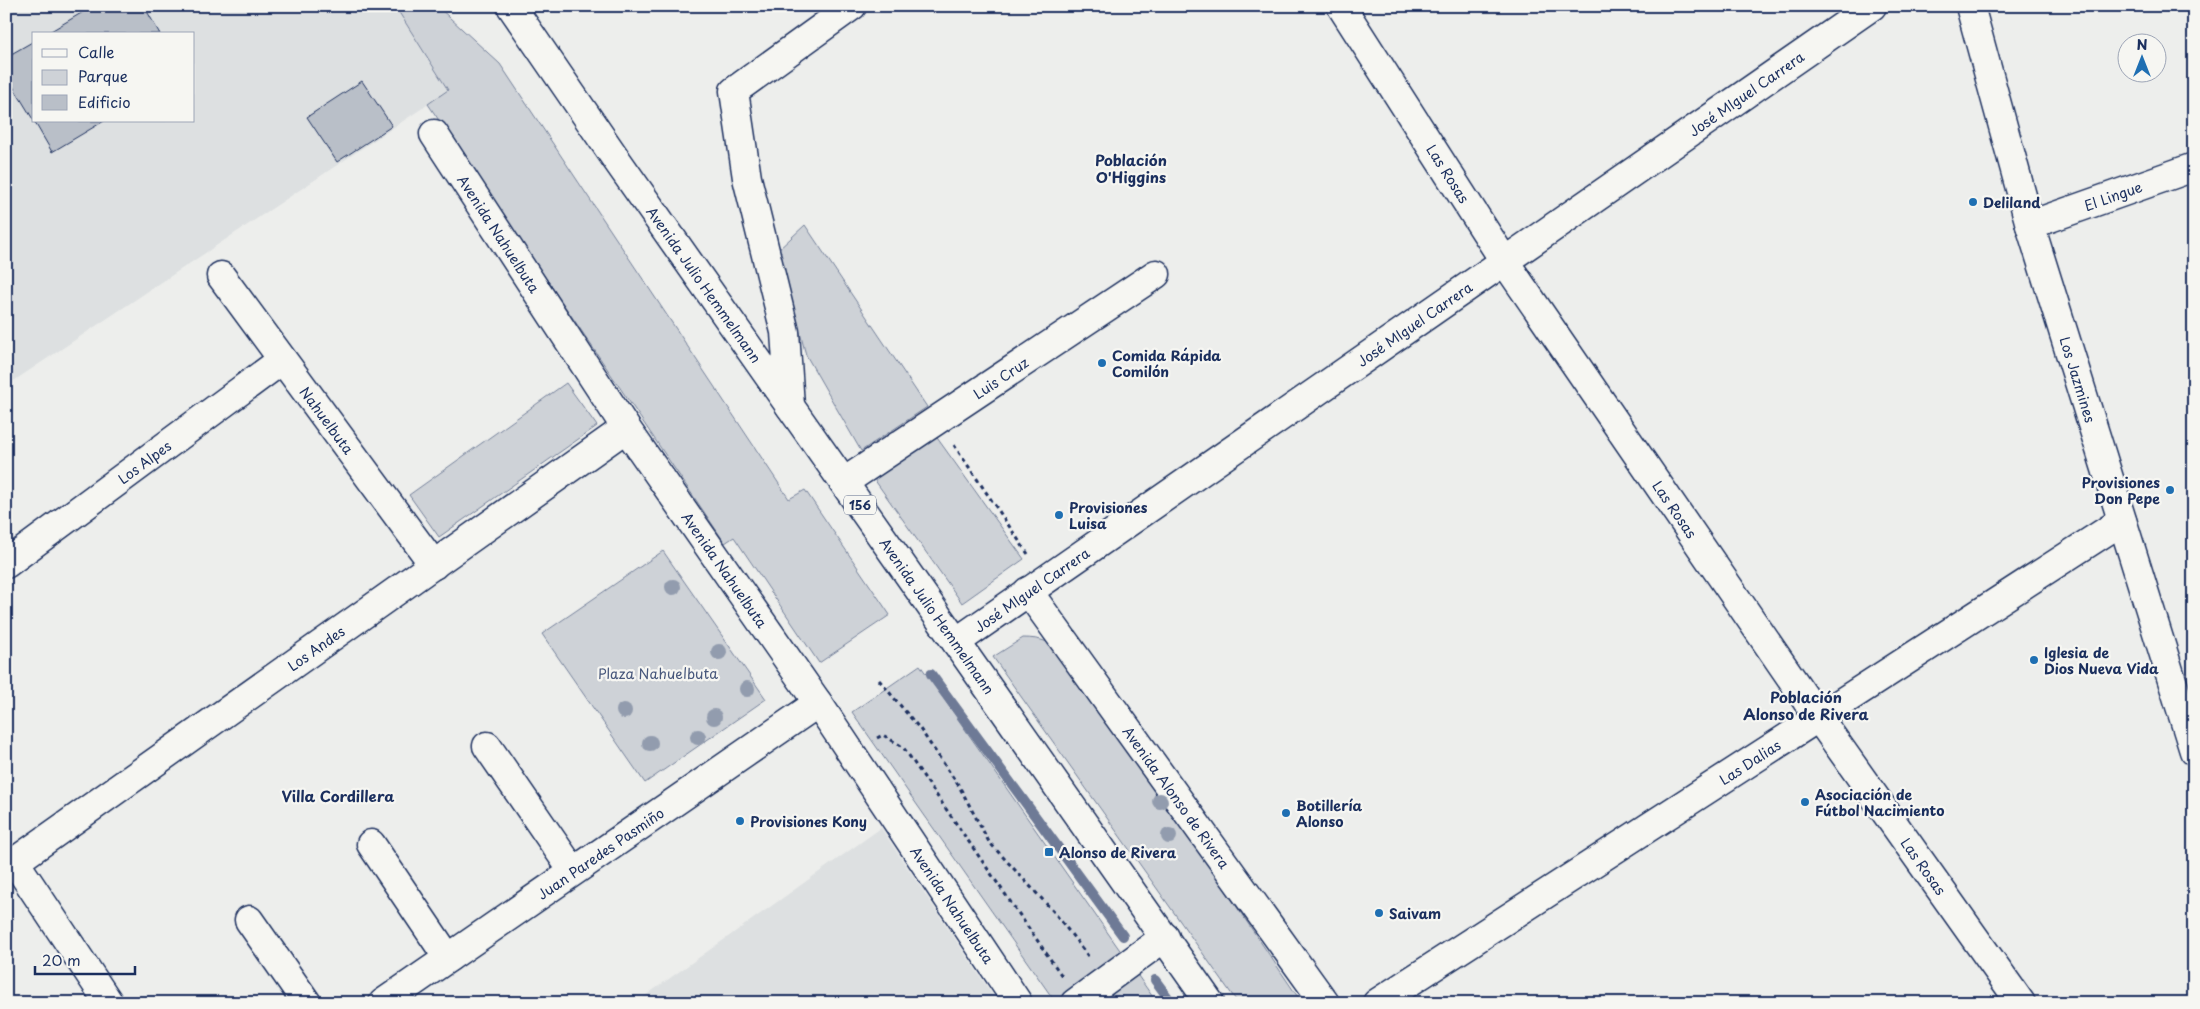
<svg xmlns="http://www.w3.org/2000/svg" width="2200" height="1009" font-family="'Playpen Sans',sans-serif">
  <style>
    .built { fill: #dde0e1; fill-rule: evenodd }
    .green { fill: #ced2d7; stroke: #74809a }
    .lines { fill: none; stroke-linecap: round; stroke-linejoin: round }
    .stream { stroke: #6e7a96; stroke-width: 10 }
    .building { fill: #b9bfc8; stroke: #1b2f5e }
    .street-casing { stroke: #1b2f5e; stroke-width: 31 }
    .highway-casing { stroke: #1b2f5e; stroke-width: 31 }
    .path { stroke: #1b2f5e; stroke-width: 3; stroke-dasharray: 4 4; stroke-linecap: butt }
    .street { stroke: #f6f6f2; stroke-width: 28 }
    .highway { stroke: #f6f6f2; stroke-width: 28 }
    .tree { fill: #929cae }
    .poi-dot { fill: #1f6fb2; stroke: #f6f6f2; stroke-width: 2 }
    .labels { text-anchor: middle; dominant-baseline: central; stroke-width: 4.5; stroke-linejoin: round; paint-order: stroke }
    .shield { fill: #f6f6f2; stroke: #5d6b8a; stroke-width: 1 }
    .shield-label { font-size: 12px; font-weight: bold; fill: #1b2f5e }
    .street-label { font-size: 14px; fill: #1b2f5e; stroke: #f6f6f2 }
    .poi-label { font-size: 14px; font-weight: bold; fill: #1b2f5e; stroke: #f6f6f2; text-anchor: start }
    .park-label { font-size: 14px; fill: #48587c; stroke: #f6f6f2 }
    .neighbourhood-label { font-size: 15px; font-weight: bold; fill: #1b2f5e; stroke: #f6f6f2 }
  </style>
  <rect width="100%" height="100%" fill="#edeeec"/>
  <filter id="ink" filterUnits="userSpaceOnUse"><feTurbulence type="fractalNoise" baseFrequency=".02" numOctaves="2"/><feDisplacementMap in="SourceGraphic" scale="10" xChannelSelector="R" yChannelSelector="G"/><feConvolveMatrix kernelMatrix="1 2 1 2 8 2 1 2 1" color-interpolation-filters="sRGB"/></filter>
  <g filter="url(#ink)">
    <!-- built -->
    <g class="built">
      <path d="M10 6H395L448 91 6 386V8ZM34 34H194V121H34Z"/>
      <path d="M881 828 998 1003H635Z"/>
    </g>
    <!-- green -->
    <g class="green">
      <path d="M395 6H437L500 64 789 499 805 490 890 615 819 663 734 537 725 543 428 104 448 90Z"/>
      <path d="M805 225 927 407 861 451 806 355 778 250Z"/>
      <path d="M566 383 597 426 439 537 409 495Z"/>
      <path d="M935 435 1024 559 962 603 874 479Z"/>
      <path d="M663 551 766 699 645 783 542 634Z"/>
      <path d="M1023 638C1041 638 1052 642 1065 654L1302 1003H1238L993 657Z"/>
      <path d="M920 665 1157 1003H1056L852 712Z"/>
    </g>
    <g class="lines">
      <!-- stream -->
      <g class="stream">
        <path d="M931 674 1123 936"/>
        <path d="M1155 980 1172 1003"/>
      </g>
    </g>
    <!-- building -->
    <g class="building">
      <path d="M93 6H144L160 34H46Z"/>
      <path d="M34 41V121L6 75V57Z"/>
      <path d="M362 81 392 126 337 162 307 117Z"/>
      <path d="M34 121H104L52 152Z"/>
    </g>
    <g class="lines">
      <defs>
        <g id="street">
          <path id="s1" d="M1341 6 1505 262 1818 717 2021 1003"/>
          <path id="s2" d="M1970 6 2030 225 2194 751"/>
          <path id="s3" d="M434 134 626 428 818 703 1018 1003"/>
          <path id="s4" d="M2030 225 2194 167"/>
          <path id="s5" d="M221 276 434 565"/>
          <path d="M790 406 785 332 747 178 734 91 852 6"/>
          <path id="s6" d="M844 482 1156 274"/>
          <path id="s7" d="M6 564 282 360"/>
          <path id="s8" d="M1028 591 1325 1003"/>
          <path id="s9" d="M956 642 1872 6"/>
          <path d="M487 746 573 871"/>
          <path d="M371 844 448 958"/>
          <path d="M15 862 109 1003"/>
          <path id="s10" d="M6 868 626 428"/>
          <path d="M249 920 307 1003"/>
          <path id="s11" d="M383 1003 818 703"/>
          <path d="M1075 1003 1165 937"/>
          <path id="s12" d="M1377 1003 2122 521"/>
        </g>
        <g id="highway">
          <path id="s13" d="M511 6 616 159 1210 1003"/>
        </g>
      </defs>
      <!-- street casing -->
      <use href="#street" class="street-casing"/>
      <!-- highway casing -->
      <use href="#highway" class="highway-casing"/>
      <!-- path -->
      <g class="path">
        <path d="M954 445 1028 554"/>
        <path d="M879 680 920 729 959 786 989 842 1054 912 1088 956"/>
        <path d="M877 738 883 735 903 747 1062 976"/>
      </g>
      <!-- street -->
      <use href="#street" class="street"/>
      <!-- highway -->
      <use href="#highway" class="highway"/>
    </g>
    <!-- trees -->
    <g class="tree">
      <circle cx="673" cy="587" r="8"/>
      <circle cx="719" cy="652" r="8"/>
      <circle cx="747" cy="689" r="8"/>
      <circle cx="624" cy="711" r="8"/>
      <circle cx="714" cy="717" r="8"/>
      <circle cx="698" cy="737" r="8"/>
      <circle cx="650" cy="743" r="8"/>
      <circle cx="1160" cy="801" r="8"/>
      <circle cx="1169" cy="836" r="8"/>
    </g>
  </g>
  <!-- markers -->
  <g class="poi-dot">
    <circle cx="1973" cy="202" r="5"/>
    <circle cx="1102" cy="363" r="5"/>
    <circle cx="2170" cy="490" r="5"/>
    <circle cx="1059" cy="515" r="5"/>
    <circle cx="2034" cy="660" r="5"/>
    <circle cx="1805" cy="802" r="5"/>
    <circle cx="1286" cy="813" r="5"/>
    <circle cx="740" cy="821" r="5"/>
    <rect x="1044" y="847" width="10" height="10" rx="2.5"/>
    <circle cx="1379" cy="913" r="5"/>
  </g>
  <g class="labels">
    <!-- shield labels -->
    <rect class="shield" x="844" y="495.5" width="32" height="19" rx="4"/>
    <g class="shield-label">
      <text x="860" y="505">156</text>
    </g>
    <!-- street labels -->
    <g class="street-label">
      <text stroke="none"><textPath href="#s9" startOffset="962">José MIguel Carrera</textPath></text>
      <text stroke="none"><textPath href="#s1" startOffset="199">Las Rosas</textPath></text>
      <text stroke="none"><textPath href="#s4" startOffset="88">El Lingue</textPath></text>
      <text stroke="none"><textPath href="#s3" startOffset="119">Avenida Nahuelbuta</textPath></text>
      <text stroke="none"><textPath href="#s13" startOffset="339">Avenida Julio Hemmelmann</textPath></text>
      <text stroke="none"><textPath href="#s9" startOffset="558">José MIguel Carrera</textPath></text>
      <text stroke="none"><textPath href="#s6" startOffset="188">Luis Cruz</textPath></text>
      <text stroke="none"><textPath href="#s2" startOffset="389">Los Jazmines</textPath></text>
      <text stroke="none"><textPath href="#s5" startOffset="179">Nahuelbuta</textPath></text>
      <text stroke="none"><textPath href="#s7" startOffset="172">Los Alpes</textPath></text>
      <text stroke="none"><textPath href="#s1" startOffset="604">Las Rosas</textPath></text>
      <text stroke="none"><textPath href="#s3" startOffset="524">Avenida Nahuelbuta</textPath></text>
      <text stroke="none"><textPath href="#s9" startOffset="92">José MIguel Carrera</textPath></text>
      <text stroke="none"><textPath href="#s13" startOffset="744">Avenida Julio Hemmelmann</textPath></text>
      <text stroke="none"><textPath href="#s10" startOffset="380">Los Andes</textPath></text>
      <text stroke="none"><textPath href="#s12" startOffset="444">Las Dalias</textPath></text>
      <text stroke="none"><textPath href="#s8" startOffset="254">Avenida Alonso de Rivera</textPath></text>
      <text stroke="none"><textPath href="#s11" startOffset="264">Juan Paredes Pasmiño</textPath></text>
      <text stroke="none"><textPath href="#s1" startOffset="1039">Las Rosas</textPath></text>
      <text stroke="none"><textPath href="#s3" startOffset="929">Avenida Nahuelbuta</textPath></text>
    </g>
    <!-- poi labels -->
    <g class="poi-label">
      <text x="1983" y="202">Deliland</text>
      <text x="1112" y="355">Comida Rápida<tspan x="1112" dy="16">Comilón</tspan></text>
      <text x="2160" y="482" text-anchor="end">Provisiones<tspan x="2160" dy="16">Don Pepe</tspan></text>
      <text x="1069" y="507">Provisiones<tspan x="1069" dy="16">Luisa</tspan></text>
      <text x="2044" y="652">Iglesia de<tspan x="2044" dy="16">Dios Nueva Vida</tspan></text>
      <text x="1815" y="794">Asociación de<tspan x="1815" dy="16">Fútbol Nacimiento</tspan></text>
      <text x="1296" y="805">Botillería<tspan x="1296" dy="16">Alonso</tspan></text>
      <text x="750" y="821">Provisiones Kony</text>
      <text x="1059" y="852">Alonso de Rivera</text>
      <text x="1389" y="913">Saivam</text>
    </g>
    <!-- park labels -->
    <g class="park-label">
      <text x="658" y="673">Plaza Nahuelbuta</text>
    </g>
    <!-- neighbourhood labels -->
    <g class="neighbourhood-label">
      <text x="1131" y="159">Población<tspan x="1131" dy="17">O'Higgins</tspan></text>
      <text x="1806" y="696">Población<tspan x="1806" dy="17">Alonso de Rivera</tspan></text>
      <text x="338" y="795">Villa Cordillera</text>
    </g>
  </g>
  <!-- margin -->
  <rect width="2200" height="1009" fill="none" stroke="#f6f6f2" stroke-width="25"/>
  <rect x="12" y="12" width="2175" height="984" fill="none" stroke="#1b2f5e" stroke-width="2" filter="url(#ink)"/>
  <!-- legend -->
  <rect x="32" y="32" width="162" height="90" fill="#f6f6f2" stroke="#9ea6b7"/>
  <rect x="42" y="49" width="25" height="8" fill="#f6f6f2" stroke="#9ea6b7"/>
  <text x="78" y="58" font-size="15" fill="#1b2f5e">Calle</text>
  <rect x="42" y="70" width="25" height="15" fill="#ced2d7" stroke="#9ea6b7"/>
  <text x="78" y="82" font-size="15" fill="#1b2f5e">Parque</text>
  <rect x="42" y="95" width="25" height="15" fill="#b9bfc8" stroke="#9ea6b7"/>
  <text x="78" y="108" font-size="15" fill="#1b2f5e">Edificio</text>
  <!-- north arrow -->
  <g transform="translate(2142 58)"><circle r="24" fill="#f6f6f2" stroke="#9ea6b7"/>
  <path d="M0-4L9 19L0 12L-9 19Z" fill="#1f6fb2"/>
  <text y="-8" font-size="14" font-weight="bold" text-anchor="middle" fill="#1b2f5e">N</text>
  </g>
  <!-- scale -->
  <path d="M35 966v8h100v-8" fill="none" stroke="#1b2f5e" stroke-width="2.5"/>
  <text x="42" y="966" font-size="15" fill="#1b2f5e" stroke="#f6f6f2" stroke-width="4" paint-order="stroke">20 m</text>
</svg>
